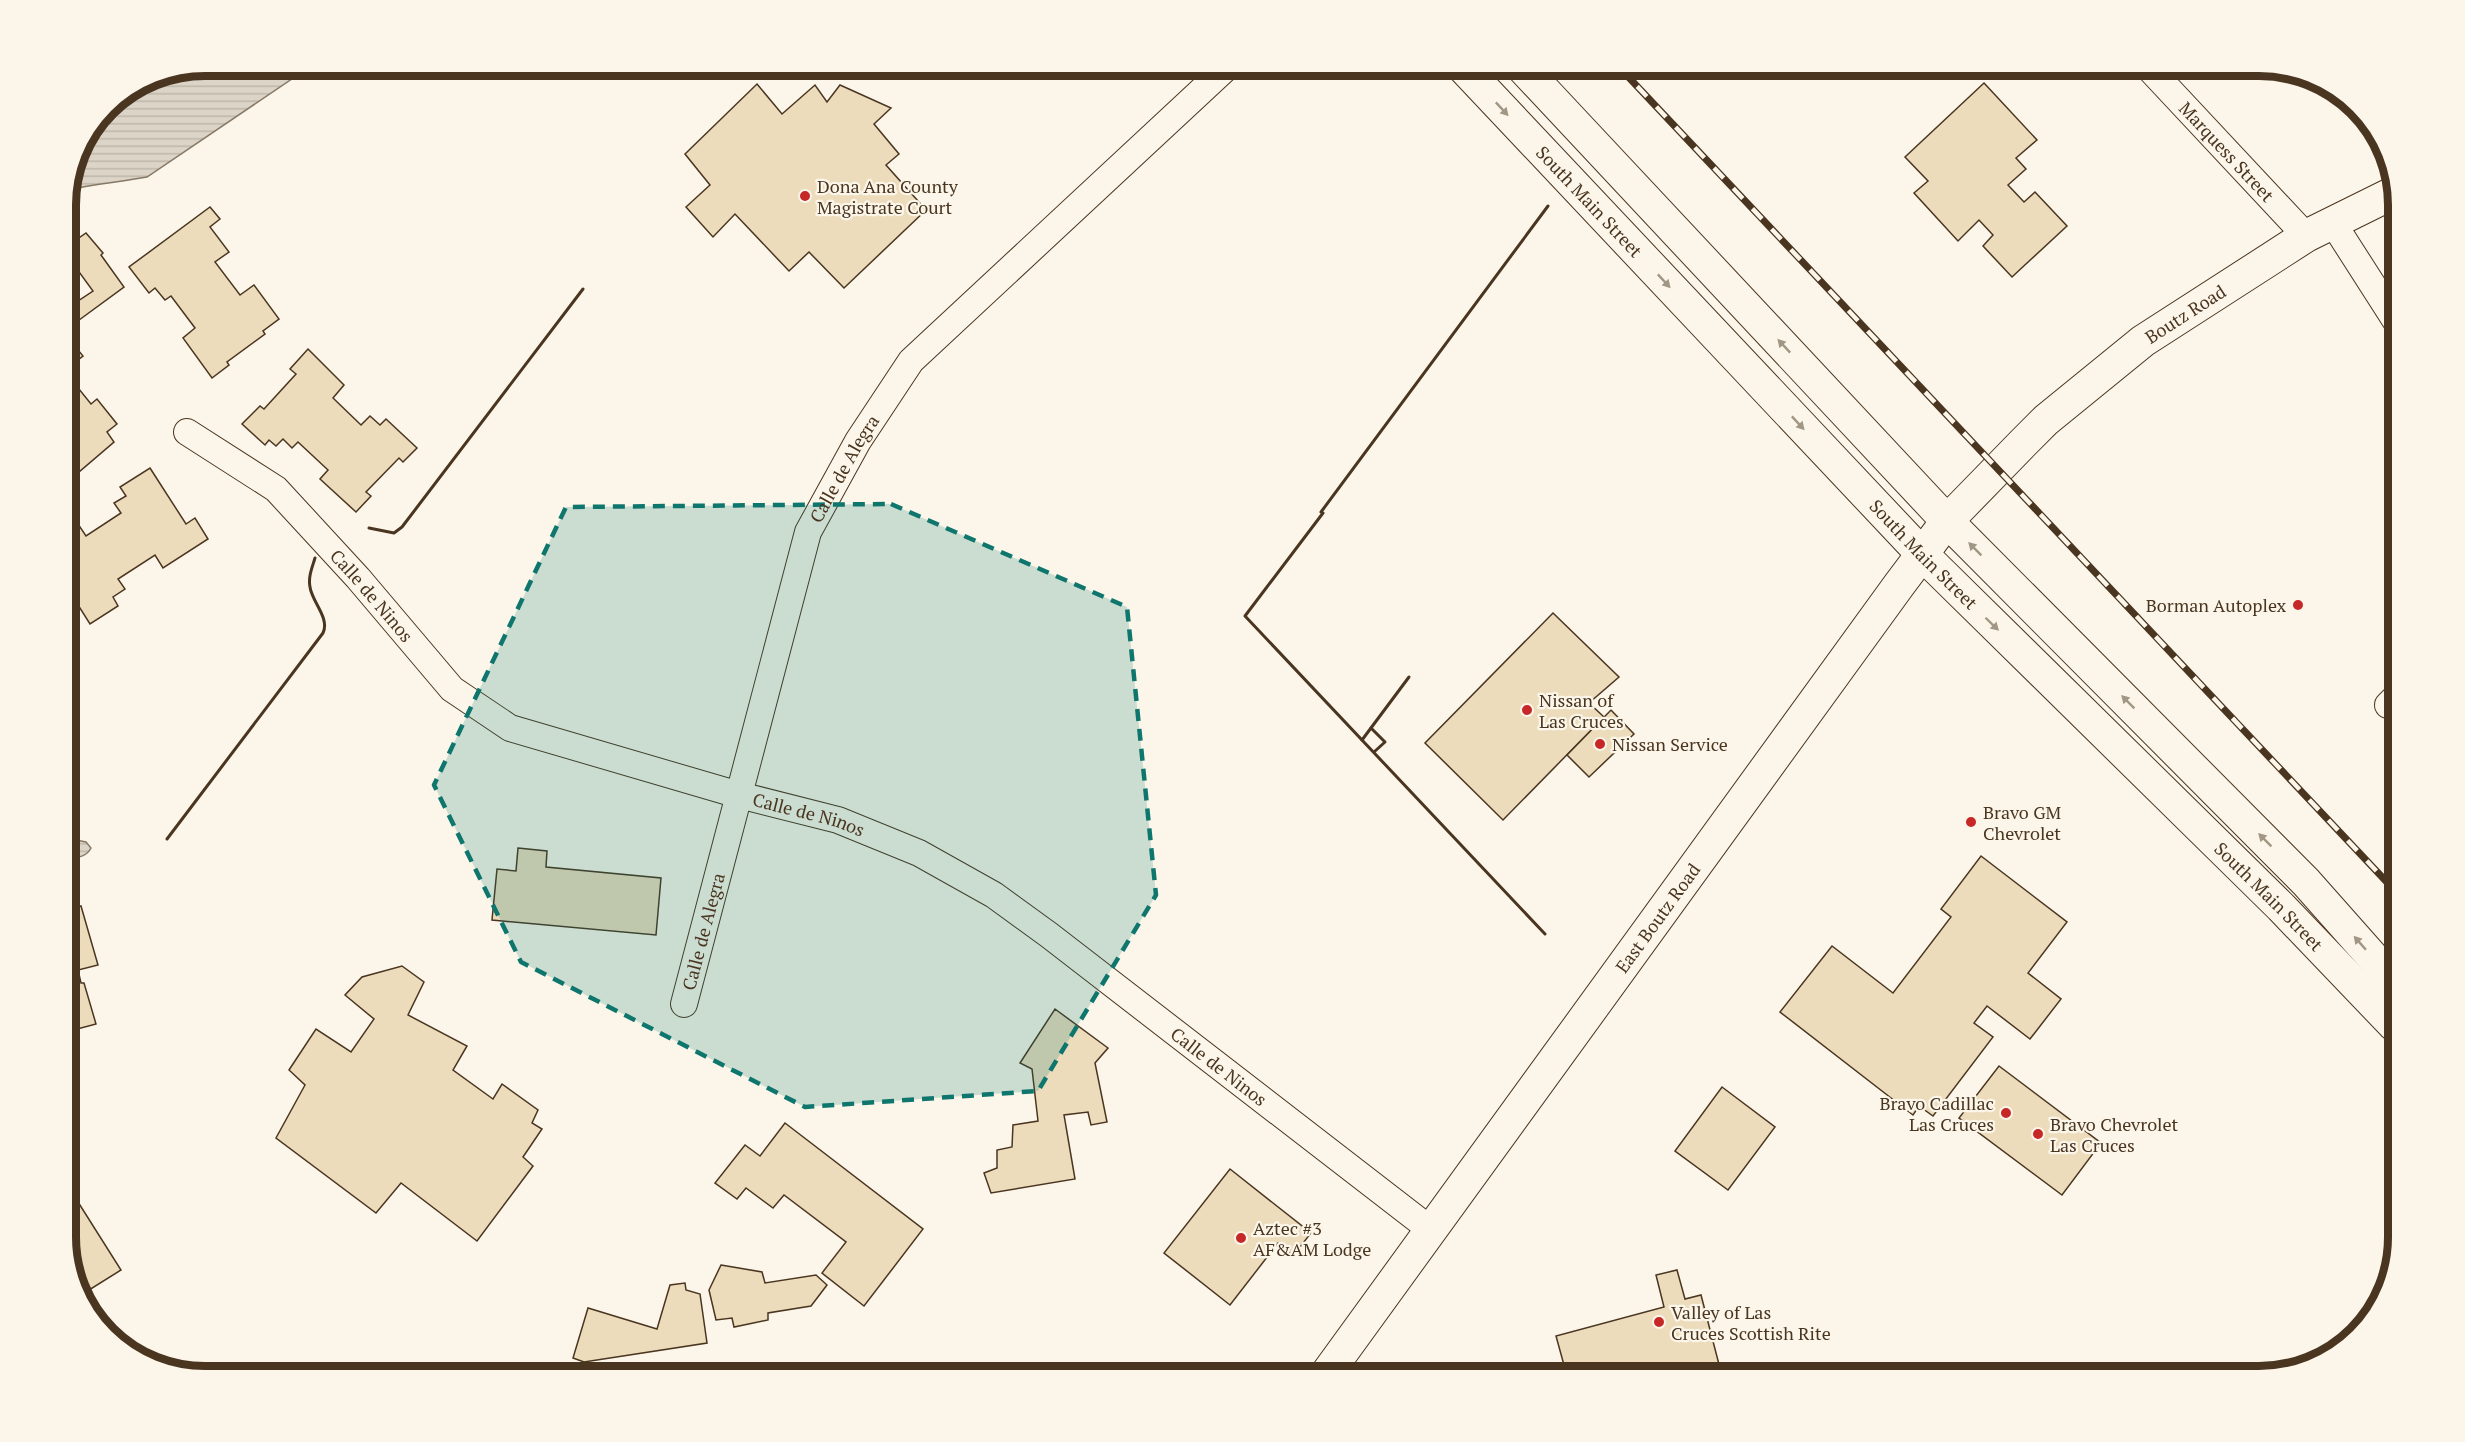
<svg xmlns="http://www.w3.org/2000/svg" width="2465" height="1442" font-family="'PT Serif',serif">
  <style>
    .water { fill: url(#water-rules); stroke: #887966; stroke-width: 1.5 }
    .building { fill: #ecdcbc; stroke: #4a3520; stroke-width: 1.5 }
    .lines { fill: none; stroke-linecap: round; stroke-linejoin: round }
    .minor-casing { stroke: #4a3520; stroke-width: 28 }
    .major-casing { stroke: #4a3520; stroke-width: 34 }
    .minor { stroke: #fbf6e9; stroke-width: 26 }
    .major { stroke: #fbf6e9; stroke-width: 32 }
    .rail-casing { stroke: #4a3520; stroke-width: 7 }
    .rail { stroke: #fbf6e9; stroke-width: 4.5; stroke-dasharray: 14; stroke-linecap: butt }
    .wall { stroke: #4a3520; stroke-width: 3 }
    .oneway { fill: #a29684 }
    .marked { fill: #0f766e; fill-opacity: 0.2; stroke: #0f766e; stroke-width: 4.5; stroke-dasharray: 12 8; stroke-linejoin: round }
    .poi-dot { fill: #c62828; stroke: #fbf6e9; stroke-width: 2 }
    .labels { text-anchor: middle; dominant-baseline: central; stroke-width: 4.5; stroke-linejoin: round; paint-order: stroke }
    .street-label { font-size: 18px; fill: #4a3520; stroke: #fbf6e9 }
    .poi-label { font-size: 18px; fill: #4a3520; stroke: #fbf6e9; text-anchor: start }
    .rim { fill: none; stroke: #4a3520; stroke-width: 8 }
  </style>
  <defs>
    <pattern id="water-rules" width="6" height="5" patternUnits="userSpaceOnUse" patternTransform="scale(1.5)"><rect width="6" height="5" fill="#dcd4c6"/><path d="M0 2.5h6" fill="none" stroke="#beb7aa"/></pattern>
  </defs>
  <rect width="100%" height="100%" fill="#fbf6e9"/>
  <!-- water -->
  <g class="water">
    <path d="M205 66H311L147 177C120 182 94 184 68 190L77 152 107 107 152 76Z"/>
    <path d="M66 838 86 842 91 848C86 858 76 857 66 859Z"/>
  </g>
  <!-- building -->
  <g class="building">
    <path d="M1984 83 2037 140 2016 158 2026 169 2008 185 2024 202 2035 192 2067 226 2012 277 1983 246 1993 235 1979 220 1958 241 1914 193 1928 181 1905 157Z"/>
    <path d="M757 84 782 114 815 85 827 102 840 85 891 108 874 124 899 154 886 165 926 210 844 288 809 252 789 271 735 214 713 237 686 207 710 185 685 154Z"/>
    <path d="M210 207 220 219 210 227 229 252 215 262 240 295 254 285 279 319 263 331 265 334 227 362 229 365 212 378 183 338 195 328 171 296 165 300 155 288 149 293 129 267Z"/>
    <path d="M86 233 103 253 101 255 124 287 75 323 66 309 93 291 66 254V247Z"/>
    <path d="M66 335 83 356 66 369Z"/>
    <path d="M308 349 344 385 333 398 361 425 370 416 380 425 386 419 417 448 403 462 399 458 366 492 371 496 356 512 320 479 328 470 298 442 292 448 283 439 276 446 269 440 265 445 242 424 260 406 264 409 296 374 290 369Z"/>
    <path d="M66 373 91 404 97 399 117 424 107 432 114 442 66 483Z"/>
    <path d="M150 468 186 524 195 518 208 539 163 568 155 555 118 579 125 589 113 597 118 606 90 624 66 586V523L74 518 86 536 121 513 114 503 126 496 120 487Z"/>
    <path d="M1553 613 1619 677 1589 703 1604 717 1503 820 1425 743Z"/>
    <path d="M1611 710 1634 734 1589 777 1567 755Z"/>
    <path d="M518 848 547 851 546 867 661 878 656 935 492 920 497 869 516 871Z"/>
    <path d="M1981 856 2067 922 2028 973 2061 999 2030 1039 1987 1006 1974 1023 1993 1037 1933 1116 1919 1106 1913 1115 1780 1012 1832 946 1893 993 1951 917 1941 909Z"/>
    <path d="M81 906 98 965 78 970 81 983H84L96 1024 66 1032V949L69 948 66 938V910Z"/>
    <path d="M402 966 424 982 408 1015 467 1046 453 1070 493 1099 502 1084 538 1110 532 1123 542 1129 523 1157 533 1166 477 1241 401 1183 376 1213 276 1138 305 1085 289 1070 316 1029 351 1052 374 1019 345 995 362 977Z"/>
    <path d="M1055 1009 1108 1048 1095 1063 1107 1122 1091 1125 1088 1112 1064 1115 1075 1179 991 1193 984 1173 997 1168V1150L1012 1147 1013 1125 1038 1121 1032 1069 1020 1063Z"/>
    <path d="M1999 1066 2101 1143 2062 1195 1959 1118Z"/>
    <path d="M1722 1087 1775 1127 1728 1190 1675 1151Z"/>
    <path d="M785 1123 923 1229 864 1306 822 1273 846 1242 784 1195 773 1208 746 1188 737 1199 715 1183 745 1145 760 1156Z"/>
    <path d="M1230 1169 1311 1233 1293 1256 1278 1243 1230 1305 1164 1253Z"/>
    <path d="M66 1183 121 1270 81 1295 66 1245Z"/>
    <path d="M721 1265 762 1272 765 1283 816 1275 827 1285 811 1306 768 1313V1320L734 1327 732 1318 716 1320 709 1290Z"/>
    <path d="M1677 1270 1685 1299 1701 1295 1722 1376H1567L1556 1336 1664 1307 1656 1275Z"/>
    <path d="M685 1283 686 1290 700 1294 707 1343 584 1362 573 1358 588 1308 657 1329 670 1285Z"/>
  </g>
  <g class="lines">
    <defs>
      <g id="minor">
        <path id="s1" d="M2147 66 2306 236"/>
        <path d="M2333 223 2399 326"/>
        <path id="s2" d="M187 432 276 489 358 578 452 689 510 728 739 795 838 820 919 853 994 895 1049 935 1431 1230"/>
        <path d="M2388 705 2399 694"/>
        <path id="s3" d="M684 1004 808 532 858 441 911 361 1228 66"/>
      </g>
      <g id="major">
        <path id="s4" d="M1462 66 1923 555 2281 907 2394 1025 2399 1027"/>
        <path d="M1521 66 1947 521 2306 882 2399 987"/>
        <path id="s5" d="M1325 1376 1899 585 1947 521 2023 443 2046 420 2143 341 2306 236 2397 191"/>
      </g>
    </defs>
    <!-- minor casing -->
    <use href="#minor" class="minor-casing"/>
    <!-- major casing -->
    <use href="#major" class="major-casing"/>
    <!-- minor -->
    <use href="#minor" class="minor"/>
    <!-- major -->
    <use href="#major" class="major"/>
    <defs>
      <path id="rail" d="M1618 66 2399 895"/>
    </defs>
    <!-- rail casing -->
    <use href="#rail" class="rail-casing"/>
    <!-- rail -->
    <use href="#rail" class="rail"/>
    <!-- wall -->
    <g class="wall">
      <path d="M369 528 394 533 402 527 583 289"/>
      <path d="M1371 728 1385 742 1374 752"/>
      <path d="M1362 740 1409 677"/>
      <path d="M167 839 323 633C330 618 312 602 310 587 308 577 312 568 315 558"/>
      <path d="M1545 934 1245 616 1323 513 1321 512 1548 206"/>
    </g>
  </g>
  <!-- one-way arrows -->
  <defs><path id="oneway-solid" d="M-6-.8H1V-3.2L6.5 0L1 3.2V.8H-6Z" transform="scale(1.5)"/></defs>
  <g class="oneway">
    <use href="#oneway-solid" transform="translate(1502 109) rotate(47)"/>
    <use href="#oneway-solid" transform="translate(1664 281) rotate(47)"/>
    <use href="#oneway-solid" transform="translate(1784 346) rotate(-133)"/>
    <use href="#oneway-solid" transform="translate(1798 423) rotate(47)"/>
    <use href="#oneway-solid" transform="translate(1975 549) rotate(-135)"/>
    <use href="#oneway-solid" transform="translate(1992 624) rotate(44)"/>
    <use href="#oneway-solid" transform="translate(2128 702) rotate(-135)"/>
    <use href="#oneway-solid" transform="translate(2265 840) rotate(-135)"/>
    <use href="#oneway-solid" transform="translate(2360 943) rotate(-131)"/>
  </g>
  <!-- marked area -->
  <path class="marked" d="M891 504 1127 607 1156 895 1038 1091 805 1107 521 962 434 785 566 507Z"/>
  <!-- markers -->
  <g class="poi-dot">
    <circle cx="805" cy="196" r="6"/>
    <circle cx="2298" cy="605" r="6"/>
    <circle cx="1527" cy="710" r="6"/>
    <circle cx="1600" cy="744" r="6"/>
    <circle cx="1971" cy="822" r="6"/>
    <circle cx="2006" cy="1113" r="6"/>
    <circle cx="2038" cy="1134" r="6"/>
    <circle cx="1241" cy="1238" r="6"/>
    <circle cx="1659" cy="1322" r="6"/>
  </g>
  <g class="labels">
    <!-- street labels -->
    <g class="street-label">
      <text stroke="none"><textPath href="#s1" startOffset="117">Marquess Street</textPath></text>
      <text stroke="none"><textPath href="#s4" startOffset="186">South Main Street</textPath></text>
      <text stroke="none"><textPath href="#s5" startOffset="1374">Boutz Road</textPath></text>
      <text stroke="none"><textPath href="#s3" startOffset="561">Calle de Alegra</textPath></text>
      <text stroke="none"><textPath href="#s4" startOffset="672">South Main Street</textPath></text>
      <text stroke="none"><textPath href="#s2" startOffset="249">Calle de Ninos</textPath></text>
      <text stroke="none"><textPath href="#s2" startOffset="753">Calle de Ninos</textPath></text>
      <text stroke="none"><textPath href="#s4" startOffset="1158">South Main Street</textPath></text>
      <text stroke="none"><textPath href="#s5" startOffset="566">East Boutz Road</textPath></text>
      <text stroke="none"><textPath href="#s3" startOffset="75">Calle de Alegra</textPath></text>
      <text stroke="none"><textPath href="#s2" startOffset="1239">Calle de Ninos</textPath></text>
    </g>
    <!-- poi labels -->
    <g class="poi-label">
      <text x="817" y="186">Dona Ana County<tspan x="817" dy="21">Magistrate Court</tspan></text>
      <text x="2286" y="605" text-anchor="end">Borman Autoplex</text>
      <text x="1539" y="700">Nissan of<tspan x="1539" dy="21">Las Cruces</tspan></text>
      <text x="1612" y="744">Nissan Service</text>
      <text x="1983" y="812">Bravo GM<tspan x="1983" dy="21">Chevrolet</tspan></text>
      <text x="1994" y="1103" text-anchor="end">Bravo Cadillac<tspan x="1994" dy="21">Las Cruces</tspan></text>
      <text x="2050" y="1124">Bravo Chevrolet<tspan x="2050" dy="21">Las Cruces</tspan></text>
      <text x="1253" y="1228">Aztec #3<tspan x="1253" dy="21">AF&amp;AM Lodge</tspan></text>
      <text x="1671" y="1312">Valley of Las<tspan x="1671" dy="21">Cruces Scottish Rite</tspan></text>
    </g>
  </g>
  <!-- crop -->
  <path d="M0 0H2465V1442H0ZM205 76H2259A129 129 0 0 1 2388 205V1237A129 129 0 0 1 2259 1366H205A129 129 0 0 1 76 1237V205A129 129 0 0 1 205 76Z" fill="#fbf6e9" fill-rule="evenodd"/>
  <path class="rim" d="M205 76H2259A129 129 0 0 1 2388 205V1237A129 129 0 0 1 2259 1366H205A129 129 0 0 1 76 1237V205A129 129 0 0 1 205 76Z"/>
</svg>
